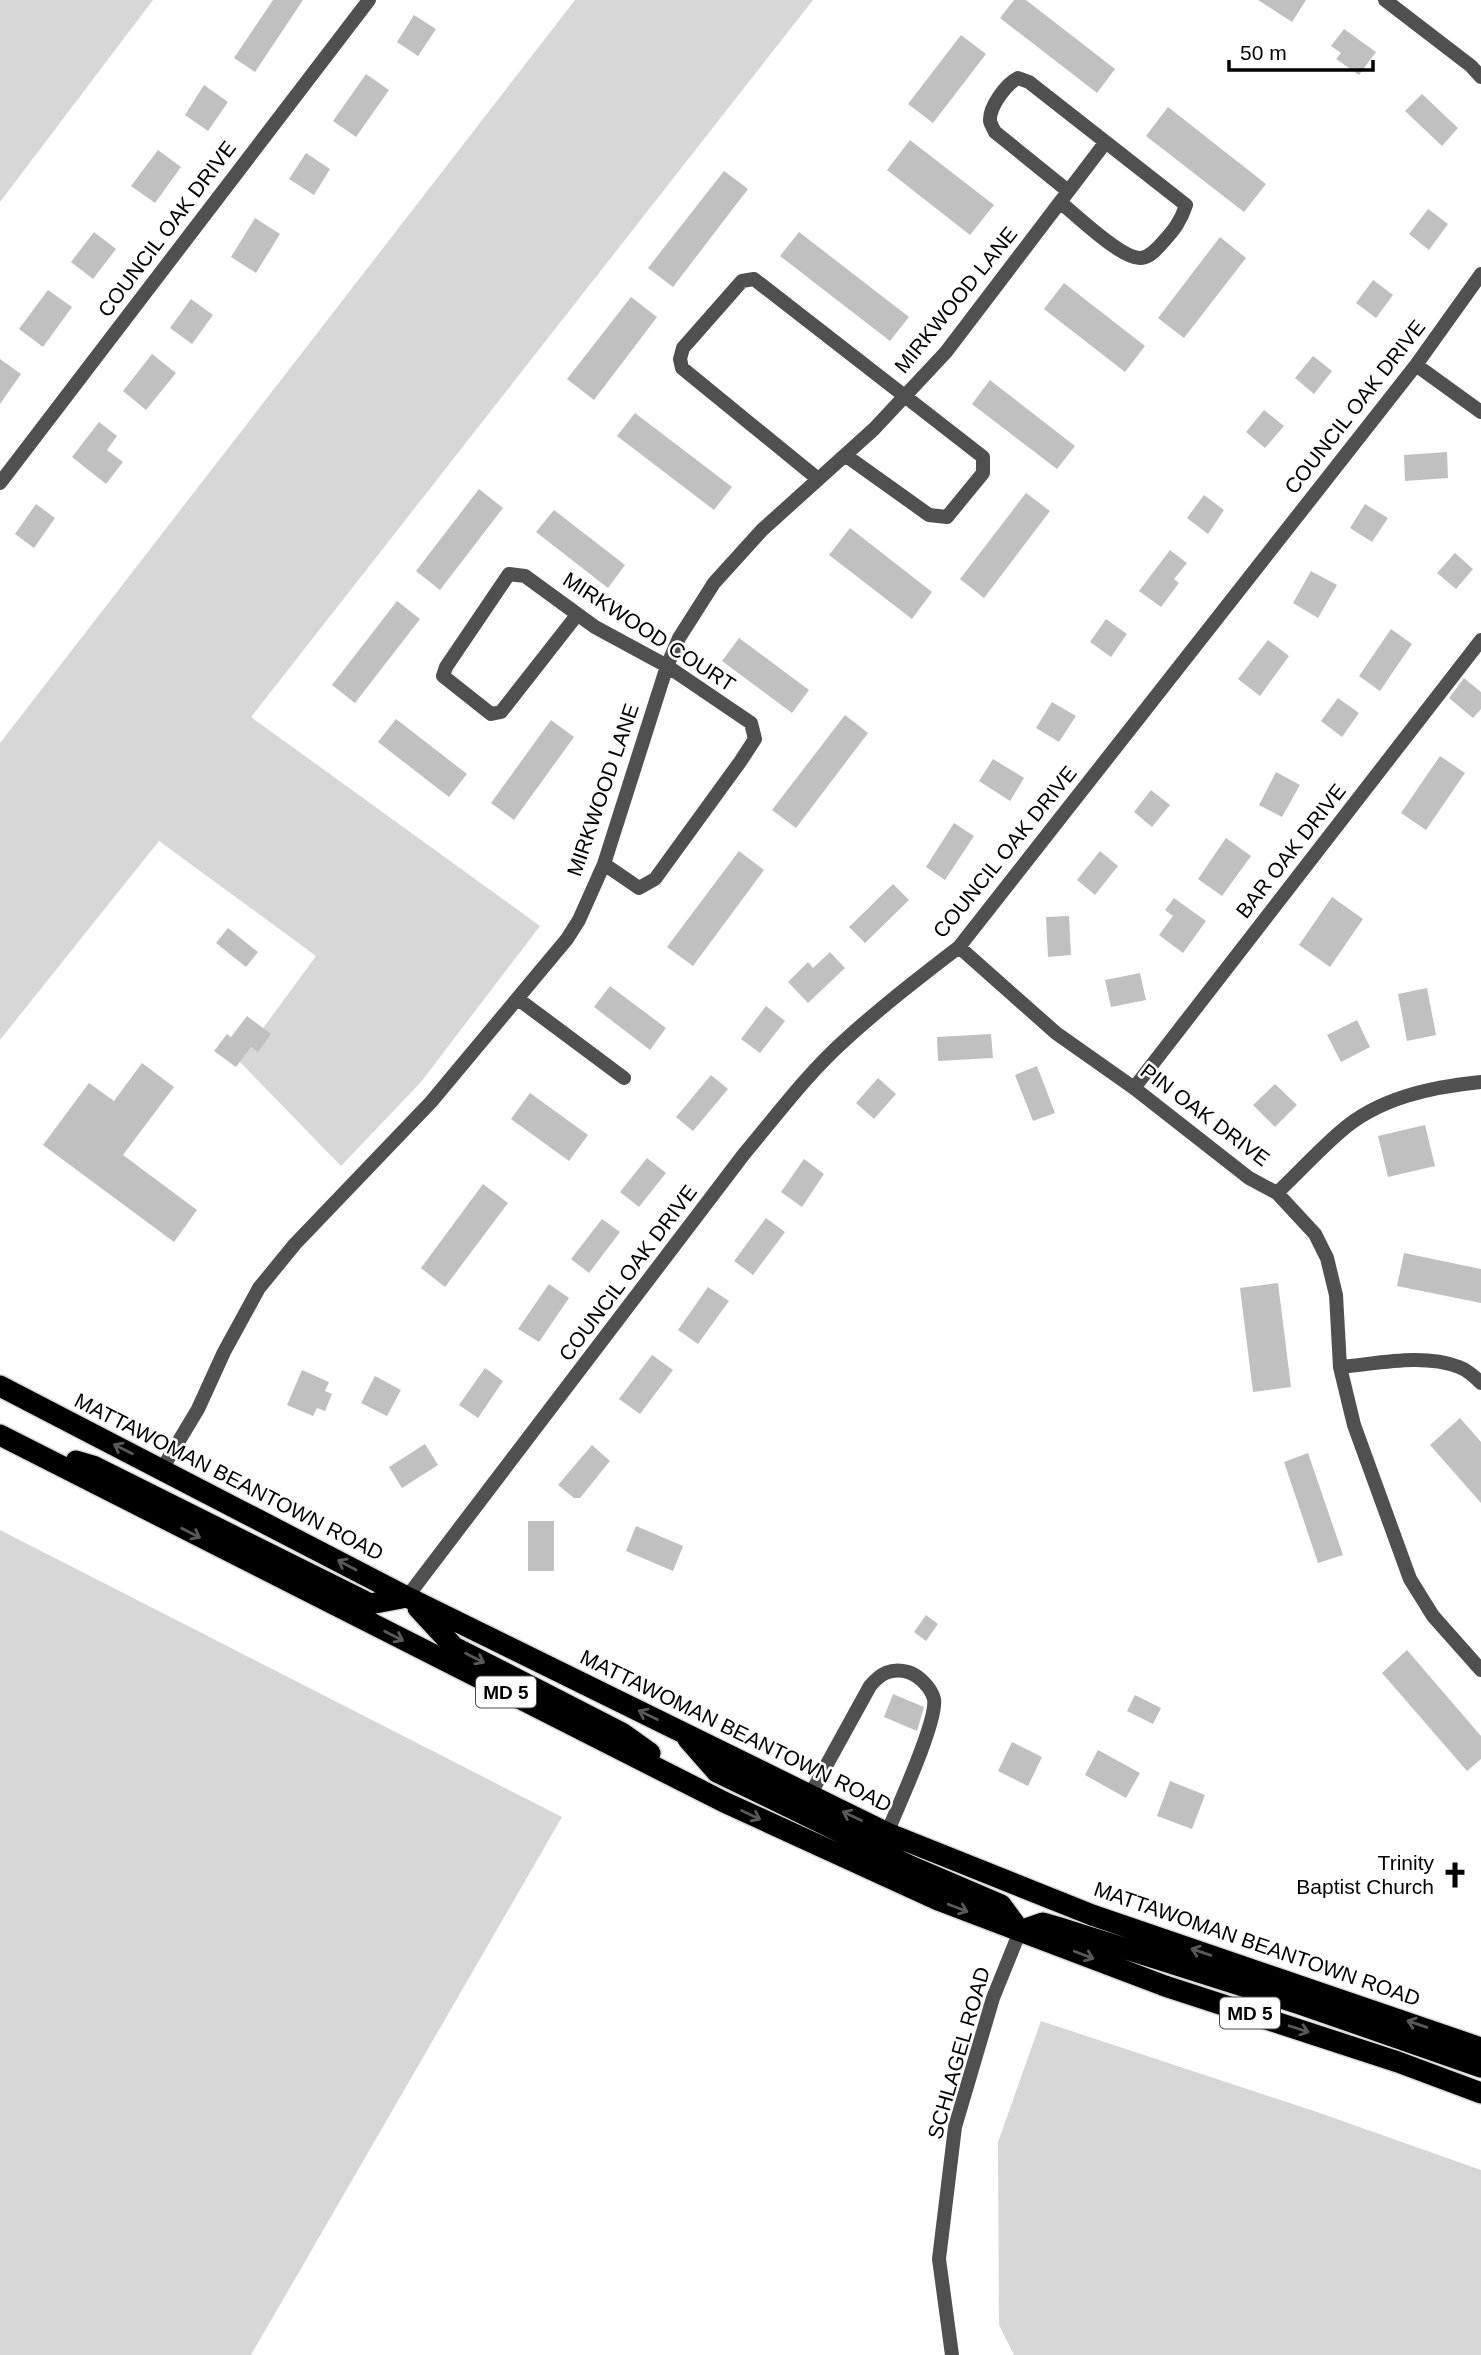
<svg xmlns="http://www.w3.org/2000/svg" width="1481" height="2355" viewBox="0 0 1481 2355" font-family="Arial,sans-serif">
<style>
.green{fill:#d7d7d7}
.building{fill:#c0c0c0}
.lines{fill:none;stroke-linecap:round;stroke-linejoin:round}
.highway-casing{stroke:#dbdbdb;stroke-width:24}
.street{stroke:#505050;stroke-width:14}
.highway{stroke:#000;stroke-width:21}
.oneway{stroke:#595959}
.labels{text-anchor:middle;stroke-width:5;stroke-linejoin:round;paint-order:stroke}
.shield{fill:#fff;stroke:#4c4c4c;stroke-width:2}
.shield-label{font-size:19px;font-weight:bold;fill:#000}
.street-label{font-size:21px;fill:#000;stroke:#fff}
.poi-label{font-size:21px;fill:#000;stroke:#fff;text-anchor:end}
</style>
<rect width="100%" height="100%" fill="#fff"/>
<path class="green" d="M0,0H153L0,202Z
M575,0H813L251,717L540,926L421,1082L341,1166L239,1061L316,956L159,841L0,1040V743Z
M0,1530L562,1817L251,2355H0Z
M1041,2021L1317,2112L1481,2170V2355H1014L999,2325L998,2142Z"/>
<path class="building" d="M273,0H303L255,72L234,58Z
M1014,0H1026L1115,69L1097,93L1000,18Z
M1258,0H1306L1292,22Z
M414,15L436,29L418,56L397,42Z
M1344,29L1376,52L1359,75L1336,59L1341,53L1331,46Z
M961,35L986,54L933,123L908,104Z
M366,74L389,90L356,137L333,121Z
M204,85L228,102L208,131L185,115Z
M1422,94L1458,128L1442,146L1405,111Z
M1168,107L1266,184L1244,212L1146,136Z
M910,140L994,205L970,235L887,170Z
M158,150L181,167L155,203L131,186Z
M306,153L330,169L314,195L289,179Z
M724,171L748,189L673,287L648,268Z
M1428,209L1448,224L1429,250L1409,234Z
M255,218L280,234L256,273L231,257Z
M94,232L116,249L93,279L71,262Z
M799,232L909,317L890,341L780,256Z
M1220,237L1246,258L1184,338L1158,318Z
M1373,280L1393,295L1376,318L1356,303Z
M1064,283L1145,346L1125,372L1044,309Z
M48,290L72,307L43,347L19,329Z
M631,297L657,317L594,400L567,379Z
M191,299L213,315L192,344L170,328Z
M152,354L176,373L146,410L123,391Z
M1313,356L1332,371L1314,394L1295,378Z
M0,359L21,374L0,404Z
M990,380L1075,446L1057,469L972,404Z
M1264,410L1284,426L1265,448L1246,432Z
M635,413L732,487L714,510L617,436Z
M99,422L117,436L107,450L123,462L106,484L72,457Z
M1447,452L1448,478L1405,481L1404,455Z
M479,489L503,508L440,590L416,571Z
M1026,493L1050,511L984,598L960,579Z
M1204,495L1224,510L1208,534L1187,518Z
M36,504L55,518L34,548L15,534Z
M1365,504L1388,518L1372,542L1350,528Z
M554,510L625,565L608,588L536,532Z
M850,528L932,592L912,619L829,555Z
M1170,550L1187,563L1174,579L1179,583L1161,607L1139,591Z
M1455,553L1473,569L1456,589L1437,573Z
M1311,571L1337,585L1318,618L1293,603Z
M397,601L420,619L355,703L332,685Z
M1106,619L1127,634L1111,657L1090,642Z
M1391,629L1412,644L1380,691L1359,676Z
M739,638L809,690L792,713L722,661Z
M1268,640L1289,656L1260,696L1238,679Z
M1464,678L1481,692V709L1473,718L1449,698Z
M1338,698L1359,713L1342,737L1321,721Z
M1052,702L1076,716L1059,742L1036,728Z
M845,715L868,733L796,828L772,810Z
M396,719L467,774L449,797L378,742Z
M551,720L574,737L514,820L491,803Z
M1440,756L1465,773L1426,830L1401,813Z
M993,759L1024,778L1010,801L979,781Z
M1276,772L1300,785L1282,817L1259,805Z
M1151,790L1170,805L1152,827L1134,812Z
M954,823L974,836L945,880L926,867Z
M1226,838L1251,856L1222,896L1198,879Z
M739,851L764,870L693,966L667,947Z
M1100,851L1118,866L1095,895L1077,880Z
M893,884L909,900L865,943L849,927Z
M1332,897L1363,919L1330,967L1299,945Z
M1174,898L1206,921L1183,953L1159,935L1173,916L1165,910Z
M1069,916L1071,955L1048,957L1046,917Z
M228,928L258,952L246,967L216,943Z
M830,952L845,968L808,1003L788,982L808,962L813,968Z
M1140,973L1146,1000L1111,1007L1105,980Z
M610,986L666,1028L650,1050L594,1007Z
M1427,988L1436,1035L1407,1041L1398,994Z
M766,1006L785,1021L760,1053L741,1039Z
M247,1016L271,1034L258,1052L251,1047L236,1067L214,1051L227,1034L231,1037Z
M1357,1020L1370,1047L1341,1062L1327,1035Z
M991,1034L993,1058L938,1061L937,1037Z
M142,1063L174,1087L123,1155L197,1210L174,1242L43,1145L89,1083L114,1101Z
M1037,1066L1055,1113L1033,1121L1015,1075Z
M711,1075L728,1089L693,1131L676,1117Z
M878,1078L896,1094L874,1119L856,1103Z
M1275,1084L1297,1105L1275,1127L1253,1105Z
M530,1093L588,1135L569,1161L511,1119Z
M1425,1125L1435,1166L1388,1177L1378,1136Z
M647,1158L666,1173L639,1207L620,1192Z
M804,1159L824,1174L802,1207L781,1192Z
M483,1184L508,1203L445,1287L421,1268Z
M766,1218L785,1232L753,1275L734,1261Z
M602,1219L620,1232L589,1273L571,1259Z
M1404,1253L1481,1269V1303L1397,1286Z
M1278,1283L1291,1387L1253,1392L1240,1288Z
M549,1284L569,1298L539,1342L518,1329Z
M708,1287L729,1301L698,1344L678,1330Z
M652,1355L673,1370L640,1414L619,1399Z
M485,1368L503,1381L478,1418L459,1405Z
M302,1370L329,1382L325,1391L332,1394L325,1411L317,1408L313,1416L287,1405Z
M375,1376L401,1390L387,1416L361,1403Z
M1460,1418L1481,1442V1503L1430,1445Z
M425,1444L438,1465L402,1488L389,1467Z
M592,1445L610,1461L580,1498H574L558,1485Z
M1308,1453L1343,1555L1318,1563L1284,1462Z
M528,1521H554V1571H528Z
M636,1526L683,1546L673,1571L626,1551Z
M926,1615L938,1624L926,1641L914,1632Z
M1407,1650L1481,1736V1759L1467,1771L1382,1673Z
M893,1694L924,1707L917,1731L884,1717Z
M1135,1695L1161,1708L1153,1724L1127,1711Z
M1012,1742L1042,1757L1028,1786L998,1771Z
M1098,1750L1140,1773L1126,1798L1085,1775Z
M1170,1781L1205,1795L1192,1829L1157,1816Z"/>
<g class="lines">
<g class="highway-casing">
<path id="highway" d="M0,1386L407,1597L887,1833L1092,1915L1481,2048
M0,1435L724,1802L938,1900L1165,1986L1398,2062L1481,2093
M76,1461L93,1466L370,1604L407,1597
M418,1608L454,1647L622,1733L650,1753
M688,1739L717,1772L910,1866L1001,1905L1020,1931
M1020,1931L1043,1923L1057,1927L1300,2004L1481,2067"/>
</g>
<path class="street" d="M1385,0L1471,66L1481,77
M1060,202C1076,215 1122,260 1141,258C1150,257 1157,249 1163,242C1174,230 1181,221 1186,205L1029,82L1018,78C1006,84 989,107 990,121C990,123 994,130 995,132L1068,191
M1416,365L1481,412
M818,479L682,368L680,359L683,348L742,281L754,279L983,457V473L947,517L929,515L845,455
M0,483L369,0
M577,615L501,712L491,714L443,676L446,667L509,574L525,576L595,627L667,666L751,723L755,739L740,762L655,879L639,888L604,864
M959,947L1056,1033L1134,1088L1249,1178L1277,1193L1315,1234L1327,1258L1336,1295L1340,1367
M518,999L624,1078
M1134,1088L1481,640
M1277,1193C1298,1173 1318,1151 1340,1132C1378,1098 1431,1087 1481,1082
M1481,1383C1475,1377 1467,1370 1459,1367C1422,1353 1377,1364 1340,1367L1354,1425L1410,1579L1433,1616L1481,1670
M162,1469L198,1409L224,1352L259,1288L295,1244L431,1102L567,939L579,920L604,864L667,666L679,638L714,583L762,530L874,429L946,352L1105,143
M407,1597L744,1154C776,1116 807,1074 845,1040C881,1007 920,977 959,947L1416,365L1481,274
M810,1795L870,1686C880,1674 891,1667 908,1672C918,1675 931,1687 934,1699C938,1720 897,1809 887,1833
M952,2355L939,2259L955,2127L993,1998L1020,1931"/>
<use href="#highway" class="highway"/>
</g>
<defs><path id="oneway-shaft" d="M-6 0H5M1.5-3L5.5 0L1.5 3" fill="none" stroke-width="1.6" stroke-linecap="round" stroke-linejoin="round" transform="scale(1.75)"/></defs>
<g class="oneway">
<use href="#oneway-shaft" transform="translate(123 1449) rotate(-153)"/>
<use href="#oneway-shaft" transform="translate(191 1533) rotate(27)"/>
<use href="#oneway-shaft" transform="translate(347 1565) rotate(-152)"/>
<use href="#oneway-shaft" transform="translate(394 1636) rotate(27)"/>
<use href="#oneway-shaft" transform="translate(475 1658) rotate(27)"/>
<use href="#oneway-shaft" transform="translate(648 1715) rotate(-154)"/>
<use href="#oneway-shaft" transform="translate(751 1815) rotate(25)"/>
<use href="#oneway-shaft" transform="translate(852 1816) rotate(-154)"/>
<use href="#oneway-shaft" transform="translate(958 1908) rotate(21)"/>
<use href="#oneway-shaft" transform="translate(1201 1952) rotate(-161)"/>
<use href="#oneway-shaft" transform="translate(1084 1955) rotate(21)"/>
<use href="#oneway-shaft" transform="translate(1417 2024) rotate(-161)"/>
<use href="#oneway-shaft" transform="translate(1299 2029) rotate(18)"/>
</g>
<defs>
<g id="church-bare" transform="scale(2.1)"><path d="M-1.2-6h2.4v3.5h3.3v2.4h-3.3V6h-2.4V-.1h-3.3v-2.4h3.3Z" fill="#000" stroke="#fff" stroke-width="2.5" paint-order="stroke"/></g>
</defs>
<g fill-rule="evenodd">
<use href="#church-bare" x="1455" y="1875"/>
</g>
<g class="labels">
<g class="shield">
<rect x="476" y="1676.5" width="60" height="31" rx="5"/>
<rect x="1220" y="1997.5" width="60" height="31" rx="5"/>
</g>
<g class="shield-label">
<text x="506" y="1699">MD 5</text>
<text x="1250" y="2020">MD 5</text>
</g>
<g class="street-label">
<text transform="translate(167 229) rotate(-53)" y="7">COUNCIL OAK DRIVE</text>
<text transform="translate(956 300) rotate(-51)" y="7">MIRKWOOD LANE</text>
<text transform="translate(1355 407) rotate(-52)" y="7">COUNCIL OAK DRIVE</text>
<text transform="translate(649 632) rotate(33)" y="7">MIRKWOOD COURT</text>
<text transform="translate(603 790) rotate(-71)" y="7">MIRKWOOD LANE</text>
<text transform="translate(1291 851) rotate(-52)" y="7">BAR OAK DRIVE</text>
<text transform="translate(1005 852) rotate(-51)" y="7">COUNCIL OAK DRIVE</text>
<text transform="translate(1205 1115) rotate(37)" y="7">PIN OAK DRIVE</text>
<text transform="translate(628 1273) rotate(-53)" y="7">COUNCIL OAK DRIVE</text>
<text transform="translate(229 1477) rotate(27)" y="7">MATTAWOMAN BEANTOWN ROAD</text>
<text transform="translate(736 1731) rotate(26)" y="7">MATTAWOMAN BEANTOWN ROAD</text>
<text transform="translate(1257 1944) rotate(19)" y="7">MATTAWOMAN BEANTOWN ROAD</text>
<text transform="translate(959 2053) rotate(-74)" y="7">SCHLAGEL ROAD</text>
</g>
<g class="poi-label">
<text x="1434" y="1870">Trinity<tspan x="1434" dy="24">Baptist Church</tspan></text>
</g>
</g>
<path d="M1229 60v10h144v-10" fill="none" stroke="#000000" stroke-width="3.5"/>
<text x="1240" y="60" font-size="21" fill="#000000" stroke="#ffffff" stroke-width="5" paint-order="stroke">50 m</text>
</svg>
